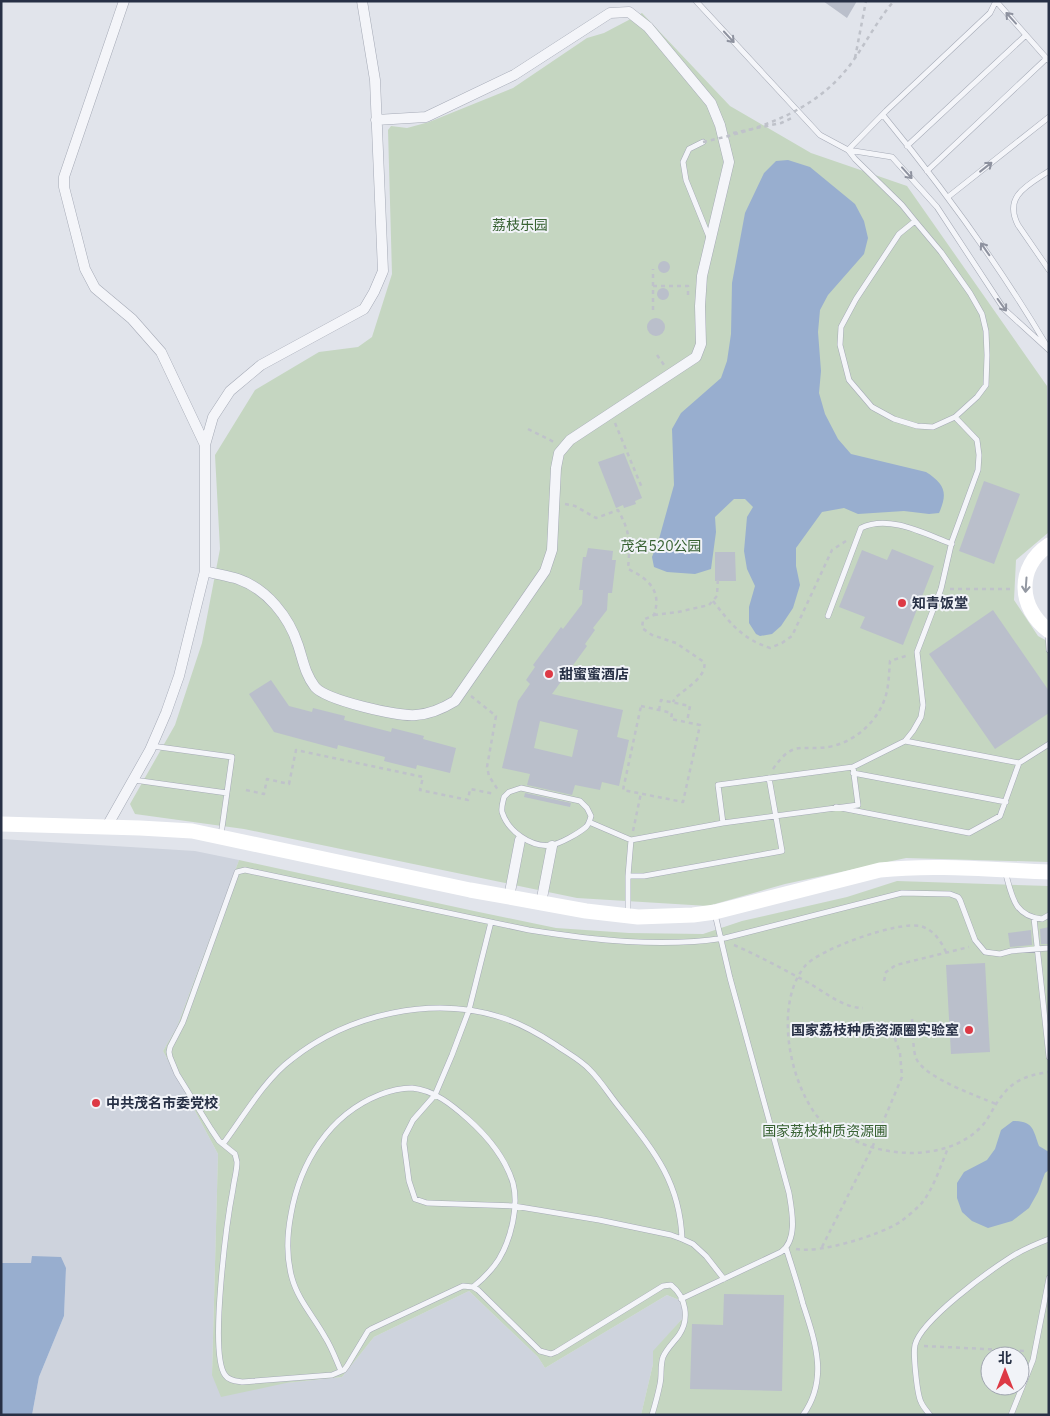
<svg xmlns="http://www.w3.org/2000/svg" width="1050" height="1416" viewBox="0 0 1050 1416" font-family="'IBM Plex Sans','Noto Sans SC',sans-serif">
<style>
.built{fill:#ced3dd}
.green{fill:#c5d6c1;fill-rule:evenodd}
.water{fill:#98aecf}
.building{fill:#babfcb;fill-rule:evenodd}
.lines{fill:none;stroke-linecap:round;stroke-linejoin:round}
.lane-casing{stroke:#a5aab6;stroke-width:6}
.street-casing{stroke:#a5aab6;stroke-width:11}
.path{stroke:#bfc2ca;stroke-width:2.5;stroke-dasharray:4 4;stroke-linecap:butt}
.lane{stroke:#f4f5f9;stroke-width:5}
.street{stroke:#f4f5f9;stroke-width:10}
.secondary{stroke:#fff;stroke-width:15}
.path-bridge{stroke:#bfc2ca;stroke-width:2.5;stroke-dasharray:4 4;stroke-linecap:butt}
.oneway{stroke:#8e929f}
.oneway2{stroke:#9398a2}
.poi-dot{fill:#dd3945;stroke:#f1f3f8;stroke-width:2}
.labels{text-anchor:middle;stroke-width:4;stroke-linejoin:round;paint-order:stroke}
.park-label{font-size:14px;fill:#386233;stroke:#f1f3f8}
.poi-label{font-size:14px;font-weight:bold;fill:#273045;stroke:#f1f3f8;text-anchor:start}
</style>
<rect width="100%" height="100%" fill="#e1e4eb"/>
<path class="built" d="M1,839L195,851L239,860L177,1027L163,1051L218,1154L212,1374L286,1383L342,1377L374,1337L469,1291L538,1357L545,1368L667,1295L679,1300L683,1310L682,1319L654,1351L653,1364L641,1415H32L39,1377L64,1316L66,1268L32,1256V1263H1Z"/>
<path class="green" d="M642,13L730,106L811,153L907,186L1047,386L1049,532L1016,560L1014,600L1038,636L1049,642V862L906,858L785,884L708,906L577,898L244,829L135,814L130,804L175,725L202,643L220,549L215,455L255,390L319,352L358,347L372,337L392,274L388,130L391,126L407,128L429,122L513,88L587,38L604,33Z
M239,860L474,911L556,928L629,933L703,934L742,921L847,897L897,881L1049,886V1415H641L653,1364V1351L682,1319L683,1310L679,1300L667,1295L545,1368L538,1357L469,1291L374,1337L342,1377L286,1383L221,1397L212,1375L218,1154L163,1051L177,1027ZM990,1356H1020V1386H990Z"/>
<path class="water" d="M788,160L810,167L855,204L864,221L868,238L864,254L828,295L820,310L818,332L821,371L819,393L825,414L838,439L851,454L926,472C945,484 948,493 939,513L929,514L904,511L858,514L844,508L822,512L796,548V566L800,585L793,608L781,626L772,634L760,636L756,634L749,623V607L755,586L747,569L744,551L747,517L753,507L745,499H734L715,517L716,532L711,569L695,574L667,572L654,567L652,557L659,539L674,485L672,429L681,413L721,378L727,361L731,334L732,283L745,213L764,173L776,161Z
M1013,1121C1033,1121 1033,1129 1039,1146L1049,1152V1170L1045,1173L1038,1192L1029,1208L1012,1221L988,1228L972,1221L962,1212L957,1198V1183L964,1172L987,1160L995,1149L1001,1130Z
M32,1256L61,1257L66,1268L64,1316L39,1377L32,1415H1V1263H31Z"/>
<path class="building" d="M823,1H857L847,18Z
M658 267a6 6 0 1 1 12 0a6 6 0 1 1-12 0Z
M657 294a6 6 0 1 1 12 0a6 6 0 1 1-12 0Z
M647 327a9 9 0 1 1 18 0a9 9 0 1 1-18 0Z
M624,453L642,498L635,501L636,504L624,508L623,505L616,508L598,462Z
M984,481L1020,494L994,564L959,551Z
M588,548L613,551L612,560H616L612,593H608L607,610L593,628L595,630L585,644L587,646L552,694L623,710L617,737L629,740L619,786L602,782L600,790L575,785L572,795L527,785L530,774L502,768L518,701L530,684L526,680L535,667L533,665L561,627L563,629L582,604L583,590H579L583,557H586ZM540,721L578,730L572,757L534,748Z
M892,549L934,566L903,645L860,628L865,617L839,607L862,550L887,560Z
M715,552H735L736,581H715Z
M993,610L1049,691V713L995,749L929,654Z
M271,680L289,706L312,712L313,708L345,716L344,720L391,732L392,728L424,736L423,739L456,748L450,773L417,765L416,769L384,761L385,757L338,745L337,749L274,732L249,694Z
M525,793L571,803L570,807L524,797Z
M1049,927V944H1041L1040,929Z
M1031,930L1032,945L1010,947L1008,933Z
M985,963L990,1052L951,1054L946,965Z
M724,1294L784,1295L782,1391L690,1389L692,1324L723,1325Z"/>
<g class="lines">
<g class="lane-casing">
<path id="lane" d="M696,1L820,135L848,150L892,157L937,207L1004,309L1049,350
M996,1L1048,60
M883,115C943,188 999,265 1047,346
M703,142L689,149L683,162L686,180L709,237
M907,146L1026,35
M848,150L855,159L902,205L915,221L941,252L970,293L982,314L986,331L987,355L986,385L977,397L955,417L933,427L917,426L894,419L872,407L849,380L840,345L841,327L856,299L899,234L915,221
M848,150L886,111L990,13L996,1
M927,171L1047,58
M1049,171C1028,185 1003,196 1018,225L1049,270
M948,197L1049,117
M828,616L861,528C889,514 925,534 952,544
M1048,633L1049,650
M152,746L232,757L221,835
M1019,763L1049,744
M853,773L1006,802
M134,780L227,793
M521,788L580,801L587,808L591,816C590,820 589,824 586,827C579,833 560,844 551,845C531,848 508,831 502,812C501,807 503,802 504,797L509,792Z
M836,807L969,833L1000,816L1019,763L905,741
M589,822L631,840
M723,823L718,785L853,767L905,741L913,731L921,717L923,705L917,652L941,589L952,541L978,470L979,455L977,440L955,417
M1005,871C1012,895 1013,916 1042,919L1049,915
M628,876H644L782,851L769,778
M628,914V876L631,840L723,823L858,805L853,767
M1034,918L1049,1057
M491,922L469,1010L452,1055L435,1095L413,1120L405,1136L404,1144L409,1181L415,1199L427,1203L514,1206L599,1220L671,1235L682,1239L693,1244L706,1256L724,1279
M223,1144C244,1116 264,1080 292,1059C349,1014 433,995 503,1018C522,1024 539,1034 556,1045C567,1053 581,1060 590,1070C601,1081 610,1096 620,1108C654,1151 680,1182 682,1239
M786,1248C792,1267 798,1285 803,1304C815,1341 829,1379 803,1415
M681,1299L781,1252C798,1240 792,1211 789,1193L730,978L715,914
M341,1371C336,1360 332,1348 325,1337C314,1317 298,1300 292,1278C286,1257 287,1235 291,1214C300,1163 329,1115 379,1095C389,1091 401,1088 412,1088C434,1090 452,1105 468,1119C487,1136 505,1157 513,1183C519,1206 511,1239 499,1259C492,1270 483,1279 473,1287
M652,1415C655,1405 658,1394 660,1384C662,1375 660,1365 663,1357C667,1348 674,1342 679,1335C690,1319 686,1297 671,1285L663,1286L556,1352L551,1354L540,1351L478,1290L473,1287L463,1286L371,1329L368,1331L347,1366L344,1370L332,1375L242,1382C236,1381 229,1381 225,1375C209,1353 227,1220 233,1189C234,1180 237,1171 237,1162L235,1154L219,1141L211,1129L177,1074L170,1057L169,1052L170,1047L183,1022L237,872L245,870L529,930C593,940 661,948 725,938L902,893L950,894L958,897L960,900L975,940L985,952L1000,954L1011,951L1049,948
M930,1415C927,1411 923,1407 921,1402C917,1394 913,1354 915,1345C921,1320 989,1271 1011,1257C1022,1250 1036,1244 1049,1239
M1011,1415L1033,1360L1049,1278"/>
</g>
<g class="street-casing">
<path id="street" d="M124,1L64,177V187L85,269L95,288L132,319L161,352L205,445
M205,571C216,574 228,576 238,579C267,589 289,617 298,645C303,660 305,674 315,687C326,700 398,717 416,715C431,714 442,709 455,701L545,571L552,550L556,468L559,453L570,440L696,357L701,344L700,306L702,276L729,162L720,125L711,103L648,27L629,12L610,13L514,75L426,117L376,120
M106,828L150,750L166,713L179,676L205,571V445L213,417L230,391L261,365L364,309L374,292L383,271L375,80L362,1
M509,897L520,840
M541,903L552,846"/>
</g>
<path class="path" d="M855,58L866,1
M733,133L781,123L792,118
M653,286H688V297
M653,310V269
M657,355L664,365
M615,423L642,488
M528,429L554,442
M565,504L575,506L596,518L618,510C631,533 630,544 628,569C649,579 662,591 654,615L643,620L642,628L652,635L676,643L704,662C708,676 685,689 675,698L673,702
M950,589H1012
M713,601C731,624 741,638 770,648L782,643L792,636L832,550L846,541
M654,615L678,612L709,605L717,596L718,576
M471,696L496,716L487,767L489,776L498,790
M641,706L672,713L671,719L700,725L683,802L623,790Z
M659,710L661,700L690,706L687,722
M773,769C795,737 802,753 833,746C857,740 879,720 886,695C889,684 889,672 890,661L909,655
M246,790L264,794L267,779L289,784L296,750L423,777L420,790L468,800L470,789L495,794
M633,831L641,793
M734,945C759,956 783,969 807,982C825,992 843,1008 863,1008
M946,952C941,941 933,929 920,926C898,921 819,949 805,966C774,1004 789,1080 817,1116C827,1128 843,1136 858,1142C896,1159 952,1158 982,1126C988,1119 992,1111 996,1104C1011,1081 1023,1076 1049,1072
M884,981L886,972L896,965L969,947
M912,1019C914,1031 912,1047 916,1058C923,1077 977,1096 996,1104
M822,1247L872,1148L902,1077L900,1053L893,1033
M796,1249C819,1254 880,1235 900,1222C907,1217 915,1210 921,1204C933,1190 941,1165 948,1148
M924,1346L1026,1351"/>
<use href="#lane" class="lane"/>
<use href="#street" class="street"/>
<path class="secondary" d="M1049,545C1016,567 1018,608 1049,631
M1,824L140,828L192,831L470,890L586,911L638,917L693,915L715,912L880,870C936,864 993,870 1049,872"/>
<path class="path-bridge" d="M703,142C762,129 820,110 855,58C868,39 879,18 894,1"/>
</g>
<defs><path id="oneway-shaft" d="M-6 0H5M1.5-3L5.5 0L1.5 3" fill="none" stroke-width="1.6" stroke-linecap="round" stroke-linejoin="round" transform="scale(1.25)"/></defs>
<g class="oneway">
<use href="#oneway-shaft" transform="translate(1011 18) rotate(-132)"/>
<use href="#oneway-shaft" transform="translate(729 37) rotate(47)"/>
<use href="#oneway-shaft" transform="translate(986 167) rotate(-38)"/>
<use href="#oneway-shaft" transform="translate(907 173) rotate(48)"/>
<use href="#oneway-shaft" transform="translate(985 249) rotate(-125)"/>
<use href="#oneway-shaft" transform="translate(1002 305) rotate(54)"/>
</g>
<use class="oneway2" href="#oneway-shaft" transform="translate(1026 585) rotate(94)"/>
<g class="poi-dot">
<circle cx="902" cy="603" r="5"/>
<circle cx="549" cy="674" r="5"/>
<circle cx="969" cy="1030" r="5"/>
<circle cx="96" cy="1103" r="5"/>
</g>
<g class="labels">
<g class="park-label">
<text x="520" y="230">荔枝乐园</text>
<text x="661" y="551">茂名520公园</text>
<text x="825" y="1136">国家荔枝种质资源圃</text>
</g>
<g class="poi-label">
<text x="912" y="608">知青饭堂</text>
<text x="559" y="679">甜蜜蜜酒店</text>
<text x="959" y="1035" text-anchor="end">国家荔枝种质资源圈实验室</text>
<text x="106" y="1108">中共茂名市委党校</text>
</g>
</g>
<rect width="1050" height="1416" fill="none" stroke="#273045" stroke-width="5"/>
<g transform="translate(1005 1371)"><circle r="24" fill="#f1f3f8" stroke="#a0a5b0"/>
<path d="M0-4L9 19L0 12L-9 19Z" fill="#dd3945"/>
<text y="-8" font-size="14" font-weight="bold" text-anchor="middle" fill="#273045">北</text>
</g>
</svg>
